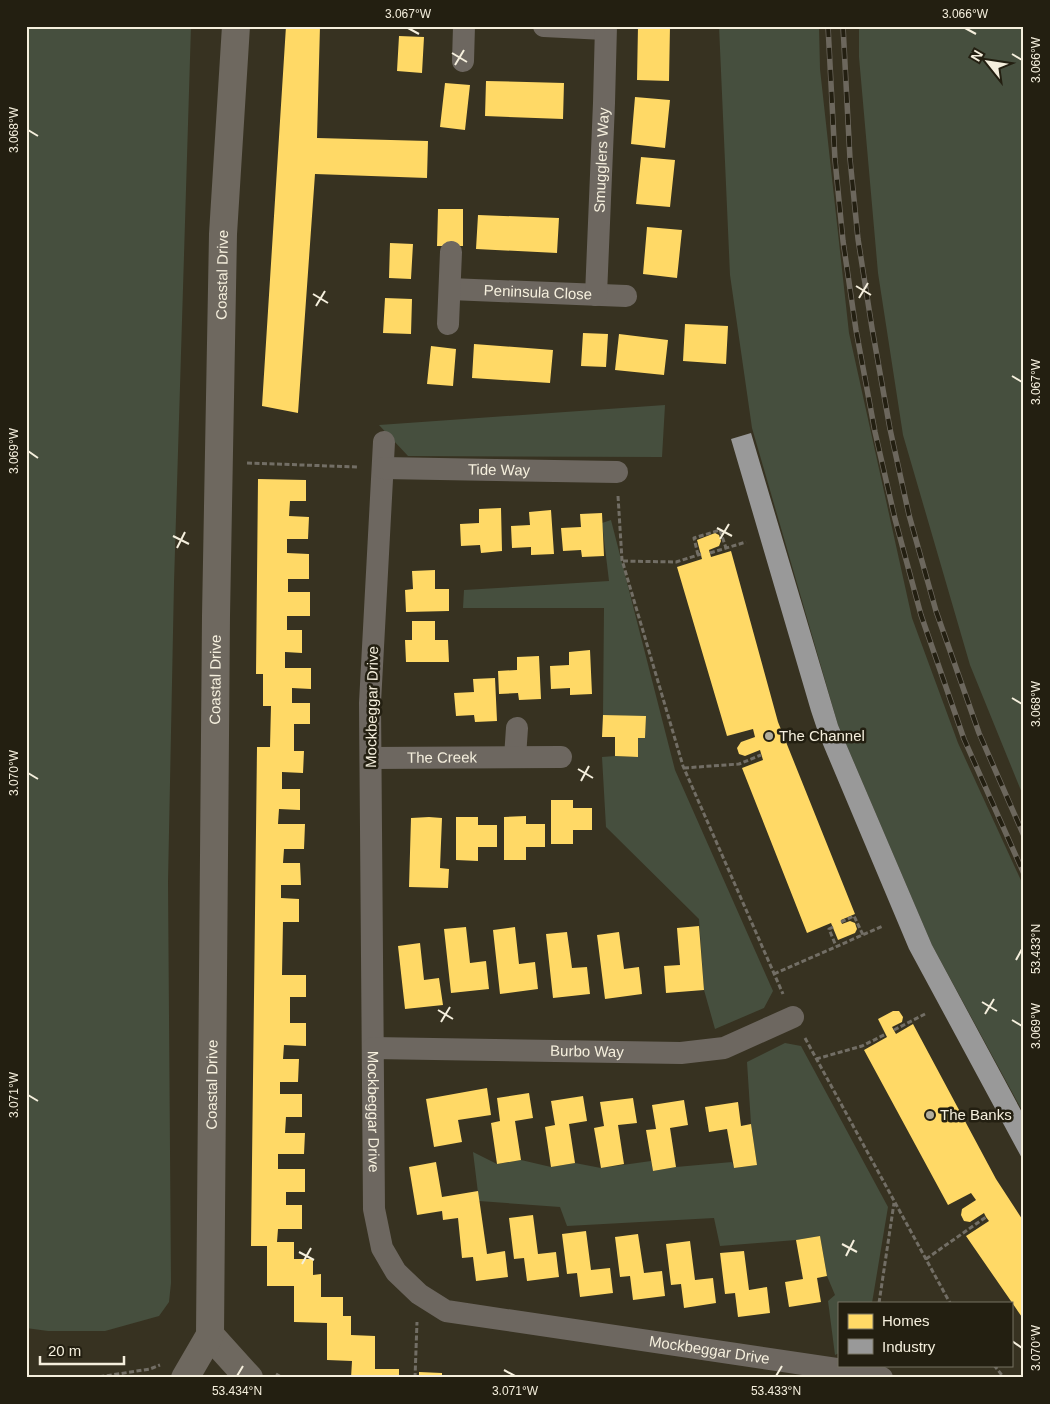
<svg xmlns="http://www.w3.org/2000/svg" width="1050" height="1404" viewBox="0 0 1050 1404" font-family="Arial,sans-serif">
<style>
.green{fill:#464f3e}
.homes{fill:#ffd966}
.industry{fill:#999}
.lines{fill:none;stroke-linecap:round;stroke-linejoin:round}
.path{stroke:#726e65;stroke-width:3;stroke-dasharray:5 2.5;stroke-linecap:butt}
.street{stroke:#6d6760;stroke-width:22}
.secondary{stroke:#6e685f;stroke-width:28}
.rail-casing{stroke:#6c675d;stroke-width:5.5}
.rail{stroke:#231f11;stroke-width:4;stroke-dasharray:11;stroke-linecap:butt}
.ticks{fill:none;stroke:#f5efdd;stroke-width:2}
.poi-dot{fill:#b2ad9b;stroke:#231f11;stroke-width:2}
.labels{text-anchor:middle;stroke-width:5;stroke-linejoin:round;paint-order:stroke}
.street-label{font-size:15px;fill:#f5efdd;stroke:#231f11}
.poi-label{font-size:15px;fill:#f5efdd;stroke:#231f11;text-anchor:start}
.neatline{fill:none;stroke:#f5efdd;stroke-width:2}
.ticks-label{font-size:12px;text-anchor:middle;fill:#f5efdd}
</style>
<rect width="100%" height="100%" fill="#373221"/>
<path class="green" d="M26,26H191L174,583L168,882L171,1283L169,1302L159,1316L105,1331H48L26,1328Z
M719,26H819L820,69L849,333L912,618L958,743L1024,887V1114L932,945L838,725L752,428L730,275Z
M859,26H1024V798L970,665L903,435L878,273L859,57Z
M665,405L662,457L408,456L379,425Z
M611,520L675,770L773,991L764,1008L715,1029L704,990L699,919L606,827L602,757L615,756L637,757L638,738H645L646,717L603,715L604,608H463L464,590L609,581L602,523Z
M785,1043L801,1046L888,1207L872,1303H839V1353L835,1355L828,1301L835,1295L827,1276L820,1236L796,1240L720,1246L714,1218L567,1226L560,1207L479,1201L473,1152L497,1164L521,1160L551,1167L575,1163L601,1168L651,1161L653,1171L676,1167L732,1162L734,1168L757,1165L751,1124L747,1062Z"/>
<path class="homes" d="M286,26H320L317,138L428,141L427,178L315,174L298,413L262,406Z
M638,26H670L669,81L637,80Z
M399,36L424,37L422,73L397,71Z
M486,81L564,83L563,119L485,116Z
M445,83L470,85L465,130L440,127Z
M635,97L670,100L665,148L631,144Z
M641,157L675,160L670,207L636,204Z
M438,209H463V246H437Z
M478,215L559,218L557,253L476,249Z
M647,227L682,230L677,278L643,274Z
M390,243L413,244L411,279L389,278Z
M385,298L412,299L411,334L383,333Z
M685,324L728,326L726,364L683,361Z
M583,333L608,334L606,367L581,366Z
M619,334L668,340L664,375L615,370Z
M474,344L553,350L550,383L472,378Z
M431,346L456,349L453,386L427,384Z
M258,479L306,480V501H290L289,516L309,517L308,539H287V553L309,554V579H288V592H310V616H287V630H302V653L285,652V668H311V689L292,688V703H310V724H294V751H304L303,773L282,772V789H300V810L279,809L278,824H305L304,849H284L283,863H300L301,885H281V898L299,899V922H283L282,975H306V997H290V1023H306V1046L284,1045L283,1059H299L298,1082H280V1094H302V1117H286L285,1133H305L304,1154H278V1169H305V1192H286V1205H302V1229H278L277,1242H294V1259H313V1275L321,1274V1297H343V1316H351V1335L375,1336V1369H399V1378H351L352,1361L327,1360V1323L294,1322V1286H267V1246H251L257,747H270L271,706H263V674H256Z
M501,508L502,551L481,553L480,545L461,546L460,524L479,523V509Z
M551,510L554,554L531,555V547L512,548L511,526L530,525L529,512Z
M602,513L604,556L582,557L581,550L563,551L561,528L581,527L580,514Z
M715,533L719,535L721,541L719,546L709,550L711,557L731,551L778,722L855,914L841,920L842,924L850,921L855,923L857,929L855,933L838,940L831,923L807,933L742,768L763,760L760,750L745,756L739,754L737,748L741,742L755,737L753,729L727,736L677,567L702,559L697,540Z
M435,570V589H449V611L406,612L405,590L413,589L412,571Z
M412,621H435V640H448L449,662H406L405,640H412Z
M590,650L592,694L570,695V688L551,689L550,666L569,665V652Z
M539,656L541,699L519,700L518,693L499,694L498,671L517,670V657Z
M495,678L497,721L475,722L474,715L456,716L454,693L474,692L473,679Z
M603,715L646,716L645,738H638V757L615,756V737H602Z
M551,800H573V808H592V830H573V844H551Z
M526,816V824H545V847H526V860H504V817Z
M429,817L442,818L440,868L449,869L448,888L409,887L411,818Z
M456,817H478V825H497V847H478V861L456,860Z
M699,926L704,990L666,993L664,966L680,965L677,928Z
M466,927L470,963L486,961L489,989L451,993L444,929Z
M515,927L519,964L535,962L538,989L500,994L493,930Z
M567,932L572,968L587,967L590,994L553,998L546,934Z
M619,932L624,969L639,967L642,994L605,999L597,935Z
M420,943L424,980L439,978L443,1005L405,1009L398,946Z
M893,1011H899L903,1017L902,1022L892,1027L896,1034L913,1024L996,1179L1024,1222V1320L966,1236L989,1221L986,1217L984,1213L970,1222L964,1221L961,1215L962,1209L976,1200L971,1193L948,1205L864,1050L887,1037L878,1019Z
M487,1088L491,1115L458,1120L462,1142L434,1147L426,1099Z
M529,1093L533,1118L515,1121L521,1160L497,1164L491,1123L500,1121L497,1098Z
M583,1096L587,1121L569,1124L575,1163L551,1167L545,1127L555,1125L551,1101Z
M633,1098L637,1123L618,1125L624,1164L601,1168L594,1128L604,1126L600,1102Z
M684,1100L688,1125L670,1128L676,1167L653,1171L646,1130L656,1129L652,1105Z
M738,1102L741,1126L751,1124L757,1165L734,1168L727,1129L709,1132L705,1107Z
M436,1162L442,1197L478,1191L487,1254L505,1251L508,1277L476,1281L473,1257L462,1258L458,1218L443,1220L442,1211L417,1215L409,1167Z
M533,1215L538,1254L556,1252L559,1277L527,1281L524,1258L514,1259L509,1218Z
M586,1231L591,1270L610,1268L613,1293L580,1297L577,1273L567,1274L562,1234Z
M638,1234L644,1273L662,1271L665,1296L633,1300L630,1276L620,1277L615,1237Z
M820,1236L827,1276L817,1278L821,1302L789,1307L785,1282L803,1279L796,1240Z
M690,1241L695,1280L713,1278L716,1303L684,1308L681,1284L671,1285L666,1244Z
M744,1251L749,1290L767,1287L770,1313L738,1317L735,1293L725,1294L720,1253Z
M419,1372L442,1373V1378H419Z"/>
<path class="industry" d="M751,433L838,725L932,945L1024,1116V1162L909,949L819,735L811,711L731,439Z"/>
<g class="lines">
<path class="path" d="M247,463L358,467
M618,496L622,560L683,766L783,994
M710,553L746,542
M698,555L694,538L720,530L726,548
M623,561L676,562L701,554
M684,768L739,764L761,755
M841,922L854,916L863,935
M833,927L829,929L836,946
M774,974L883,926
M894,1030L925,1014
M805,1038L950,1303
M816,1059L862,1046L886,1034
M926,1259L986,1217
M879,1303L894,1203
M994,1365L1004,1378
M276,1374L283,1378
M92,1378L150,1369L160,1365
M415,1378L417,1322"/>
<g class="street">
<path d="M544,26L605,29"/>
<path d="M463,61L464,26"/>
<path id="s1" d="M450,289L626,296"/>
<path id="s2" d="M596,295L604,103L606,26"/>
<path d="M448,324L451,252"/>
<path id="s3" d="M384,442L370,703L374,1209L382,1248L396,1272L419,1294L446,1311L877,1375L882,1378"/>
<path id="s4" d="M383,468L617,472"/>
<path d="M515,757L517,728"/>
<path id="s5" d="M371,758L561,757"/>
<path id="s6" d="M373,1048L681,1053L724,1048L793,1017"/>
</g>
<g class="secondary">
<path d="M210,1335L249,1378"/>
<path id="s7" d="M185,1378L210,1335L216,616L223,234L236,26"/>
</g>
<g class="rail-casing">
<path id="rail" d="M828,26L835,160L843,241L856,330L875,432L895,519L921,615L964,739L1024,874
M843,26L850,159L858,239L872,328L890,429L909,515L936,611L979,733L1024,836"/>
</g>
<use href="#rail" class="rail"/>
</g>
<path class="ticks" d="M408,28L419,34M965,28L976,34M452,53L467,62M1012,54L1022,60M455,65L464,50M28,130L38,136M856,286L871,295M313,294L328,303M859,298L868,283M316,306L325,291M1012,376L1022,382M28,451L38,458M717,528L732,536M173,536L189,544M720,539L729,524M177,548L185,532M1012,698L1022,704M578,769L593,778M28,773L38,779M581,781L589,766M1016,960L1022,949M982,1002L997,1011M438,1010L453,1019M985,1014L994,999M1012,1020L1022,1026M441,1022L450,1007M28,1095L38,1101M842,1244L857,1252M299,1252L314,1260M846,1256L854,1240M302,1264L311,1248M1012,1341L1022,1348M504,1370L515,1376M237,1376L243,1366M776,1376L782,1366"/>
<g class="poi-dot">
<circle cx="769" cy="736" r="5"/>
<circle cx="930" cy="1115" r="5"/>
</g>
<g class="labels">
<g class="street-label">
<text dy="5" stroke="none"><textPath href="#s2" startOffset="135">Smugglers Way</textPath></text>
<text dy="5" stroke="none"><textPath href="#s7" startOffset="1110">Coastal Drive</textPath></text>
<text dy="5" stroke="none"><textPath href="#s1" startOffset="88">Peninsula Close</textPath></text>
<text dy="5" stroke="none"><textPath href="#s4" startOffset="116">Tide Way</textPath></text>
<text dy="5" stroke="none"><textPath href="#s7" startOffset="705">Coastal Drive</textPath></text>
<text transform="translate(372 707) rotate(-89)" y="5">Mockbeggar Drive</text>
<text dy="5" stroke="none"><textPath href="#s5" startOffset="71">The Creek</textPath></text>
<text dy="5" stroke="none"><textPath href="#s6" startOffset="214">Burbo Way</textPath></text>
<text dy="5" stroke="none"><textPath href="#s7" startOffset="300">Coastal Drive</textPath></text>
<text dy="5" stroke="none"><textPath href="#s3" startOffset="670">Mockbeggar Drive</textPath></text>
<text dy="5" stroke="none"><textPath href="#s3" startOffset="1165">Mockbeggar Drive</textPath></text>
</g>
<g class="poi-label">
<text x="779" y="741">The Channel</text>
<text x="940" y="1120">The Banks</text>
</g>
</g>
<rect width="1050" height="1404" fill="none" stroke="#231f11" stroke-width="55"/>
<rect x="838" y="1302" width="175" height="65" fill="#231f11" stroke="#777263"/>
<rect x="848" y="1314" width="25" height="15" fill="#ffd966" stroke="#777263"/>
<text x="882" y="1326" font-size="15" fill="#f5efdd">Homes</text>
<rect x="848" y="1339" width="25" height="15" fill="#999999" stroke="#777263"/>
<text x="882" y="1352" font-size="15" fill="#f5efdd">Industry</text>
<g transform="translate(988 62) rotate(300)" stroke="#231f11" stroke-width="4" paint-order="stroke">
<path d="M0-4L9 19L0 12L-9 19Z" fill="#f5efdd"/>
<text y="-8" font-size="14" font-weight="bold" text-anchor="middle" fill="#f5efdd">N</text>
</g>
<path d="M40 1356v8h84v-8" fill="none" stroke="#f5efdd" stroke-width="2.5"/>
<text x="48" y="1356" font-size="15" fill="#f5efdd" stroke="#231f11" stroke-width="4" paint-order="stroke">20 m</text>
<rect x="28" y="28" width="994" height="1348" class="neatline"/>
<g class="ticks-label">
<text x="408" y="18">3.067°W</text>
<text x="965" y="18">3.066°W</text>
<text transform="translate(1036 60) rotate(-90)" y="4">3.066°W</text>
<text transform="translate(14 130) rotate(-90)" y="4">3.068°W</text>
<text transform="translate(1036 382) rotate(-90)" y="4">3.067°W</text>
<text transform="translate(14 451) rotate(-90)" y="4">3.069°W</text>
<text transform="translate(1036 704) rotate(-90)" y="4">3.068°W</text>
<text transform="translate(14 773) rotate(-90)" y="4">3.070°W</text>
<text transform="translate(1036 949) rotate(-90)" y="4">53.433°N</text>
<text transform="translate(1036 1026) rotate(-90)" y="4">3.069°W</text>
<text transform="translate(14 1095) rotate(-90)" y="4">3.071°W</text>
<text transform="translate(1036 1348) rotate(-90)" y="4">3.070°W</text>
<text x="237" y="1395">53.434°N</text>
<text x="515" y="1395">3.071°W</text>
<text x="776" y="1395">53.433°N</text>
</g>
</svg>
